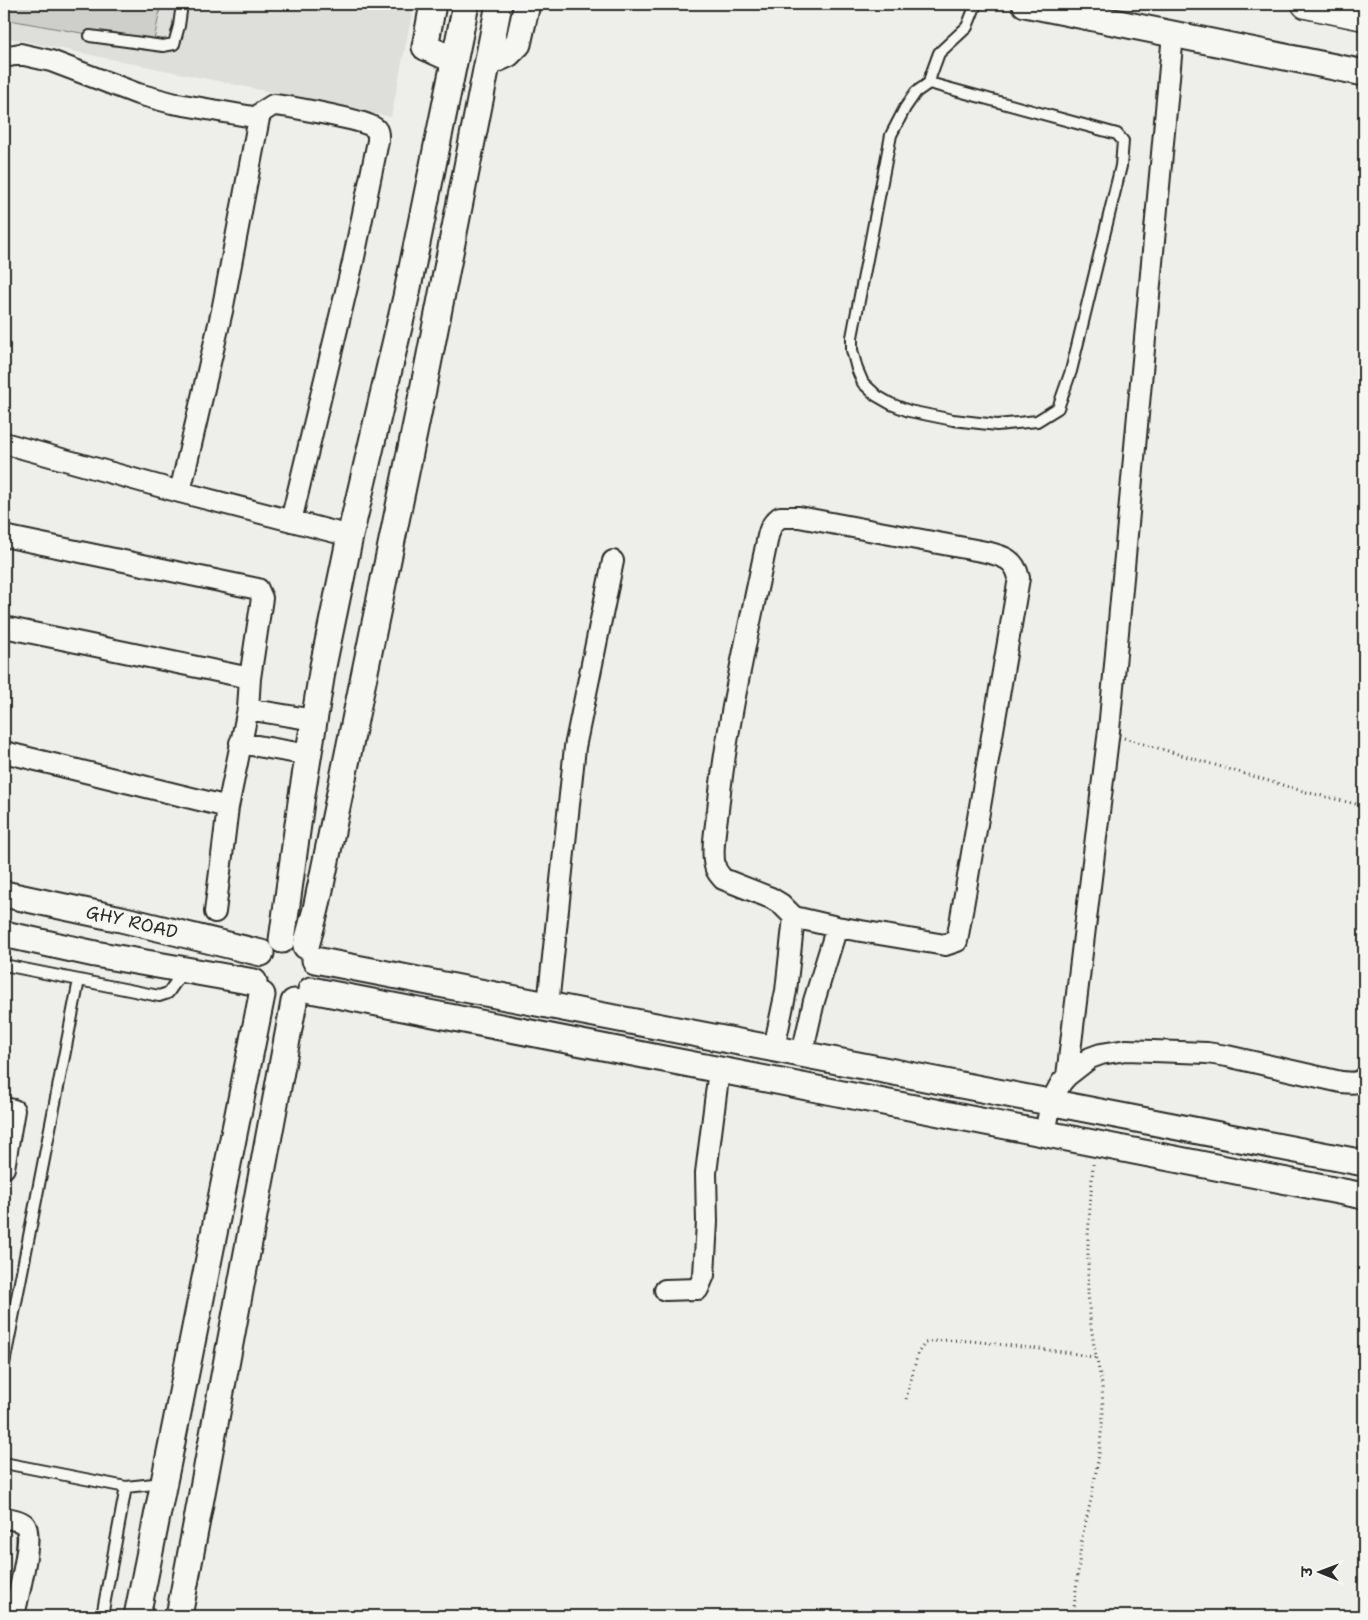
<svg xmlns="http://www.w3.org/2000/svg" width="1368" height="1620" viewBox="0 0 1368 1620" font-family="'Shantell Sans','Playpen Sans Deva',sans-serif">
<style>
.built{fill:#dededb}
.green{fill:#cececa;stroke:#7c7c7a}
.building{fill:#babab7;stroke:#2b2b2b}
.lines{fill:none;stroke-linecap:round;stroke-linejoin:round}
.service-casing{stroke:#2b2b2b;stroke-width:14}
.minor-casing{stroke:#2b2b2b;stroke-width:24}
.tertiary-casing{stroke:#2b2b2b;stroke-width:29}
.secondary-casing{stroke:#2b2b2b;stroke-width:31}
.path{stroke:#2b2b2b;stroke-width:3;stroke-dasharray:1 4;stroke-linecap:butt}
.service{stroke:#f6f6f2;stroke-width:10}
.minor{stroke:#f6f6f2;stroke-width:20}
.tertiary{stroke:#f6f6f2;stroke-width:25}
.secondary{stroke:#f6f6f2;stroke-width:28}
.labels{text-anchor:middle;stroke-width:4.5;stroke-linejoin:round;paint-order:stroke}
.street-label{font-size:18px;fill:#2b2b2b;stroke:#f6f6f2}
</style>
<rect width="100%" height="100%" fill="#eeeeea"/>
<filter id="ink" filterUnits="userSpaceOnUse"><feTurbulence type="fractalNoise" baseFrequency=".02" numOctaves="2"/><feDisplacementMap in="SourceGraphic" scale="10" xChannelSelector="R" yChannelSelector="G"/><feConvolveMatrix kernelMatrix="1 2 1 2 8 2 1 2 1" color-interpolation-filters="sRGB"/></filter>
<g filter="url(#ink)">
<path class="built" d="M4,4H414L391,117L4,37Z"/>
<path class="green" d="M4,4H161L153,46L4,19Z"/>
<path class="building" d="M340,4H380L379,11Z"/>
<g class="lines">
<g class="service-casing">
<path id="service" d="M90,36L163,46L174,44L179,26L182,4
M929,83L1117,134L1123,141L1121,166L1071,371L1058,408L1037,421L997,425L953,420L909,411L891,404L877,396L863,383L857,369L852,350V337L891,135L905,108L916,92L929,83L931,75L939,53L967,27L976,4
M4,965L159,996L168,993L184,970
M4,1364L79,980
M4,1463L126,1487L163,1483
M102,1616L126,1487"/>
</g>
<g class="minor-casing">
<path id="minor" d="M4,57L20,54L51,61L138,94L172,103L259,118
M4,443L180,492L350,536
M180,492L222,311L259,118L262,112L273,105C288,106 364,120 373,127C379,130 378,135 378,141L353,262L291,521
M780,517H799L986,552C1003,556 1015,559 1019,578L957,941L945,945L837,927L794,917L781,904L771,898L723,879C720,875 716,872 715,866C711,851 716,825 718,810C727,719 749,630 767,541C769,530 771,524 780,517Z
M4,536L258,589L262,598L250,678L248,709L228,807L4,752
M4,627L250,678
M248,709L314,720
M240,743L309,755
M215,912L228,807
M548,1005L575,747L613,561
M774,1048L786,991L794,917
M802,1054L814,1001L837,927
M1067,1076L1109,730L1173,34
M4,1108L14,1110L4,1168
M1045,1134L1051,1102L1061,1083L1067,1076L1090,1058L1101,1054L1126,1050L1207,1053L1227,1056L1341,1082C1350,1083 1358,1084 1364,1078
M665,1290L698,1289L704,1275L707,1222L706,1173L719,1070
M4,1518C11,1519 20,1520 25,1525C34,1536 17,1600 14,1616"/>
</g>
<g class="tertiary-casing">
<g id="tertiary">
<path d="M433,4L425,47L454,60"/>
<path d="M1025,4L1364,73"/>
<path d="M488,63L508,54L518,44L527,4"/>
<path id="s1" d="M4,894L121,919L261,953"/>
<path d="M4,934L95,954L254,982"/>
<path d="M282,940L302,795L323,666L350,536L406,297L466,4"/>
<path d="M306,946L316,909L424,385L499,4"/>
<path d="M315,960L1364,1163"/>
<path d="M311,990L1364,1196"/>
<path d="M137,1616L262,995"/>
<path d="M179,1616L294,1002"/>
</g>
</g>
<g class="secondary-casing">
<path id="secondary" d="M1306,4L1364,16"/>
</g>
<path class="path" d="M1124,738L1306,792L1364,806
M906,1399L918,1353L925,1343C950,1337 980,1342 1005,1345C1036,1349 1067,1351 1097,1358
M1073,1616L1082,1537L1091,1500L1099,1454L1103,1414L1102,1384L1094,1346L1090,1319L1088,1291V1237L1093,1164"/>
<use href="#service" class="service"/>
<use href="#minor" class="minor"/>
<use href="#tertiary" class="tertiary"/>
<use href="#secondary" class="secondary"/>
</g>
</g>
<g class="labels">
<g class="street-label">
<text dy="6" stroke="none"><textPath href="#s1" startOffset="131">GHY ROAD</textPath></text>
</g>
</g>
<rect width="1368" height="1620" fill="none" stroke="#f6f6f2" stroke-width="20"/>
<rect x="10" y="10" width="1348" height="1600" fill="none" stroke="#2b2b2b" stroke-width="2" filter="url(#ink)"/>
<g transform="translate(1320 1572) rotate(271)" stroke="#f6f6f2" stroke-width="4" paint-order="stroke">
<path d="M0-4L9 19L0 12L-9 19Z" fill="#2b2b2b"/>
<text y="-8" font-size="14" font-weight="bold" text-anchor="middle" fill="#2b2b2b">उ</text>
</g>
</svg>
